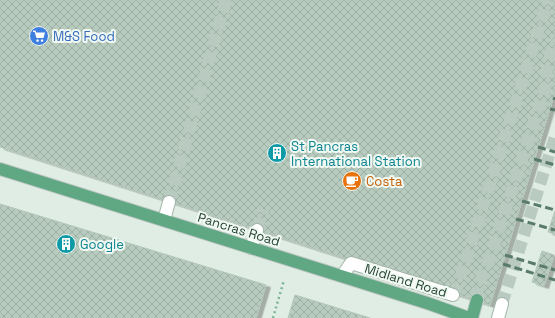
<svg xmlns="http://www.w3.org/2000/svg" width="555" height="318" viewBox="0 0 555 318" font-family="'Space Grotesk',sans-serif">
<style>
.building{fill:url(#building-cross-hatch);stroke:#b2c7b9;filter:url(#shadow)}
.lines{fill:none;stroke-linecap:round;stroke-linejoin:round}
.minor-tunnel{stroke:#b9cac0;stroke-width:12;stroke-dasharray:12 6;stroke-linecap:butt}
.major-tunnel{stroke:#b9cac0;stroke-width:12;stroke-dasharray:12 6;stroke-linecap:butt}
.minor-casing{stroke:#a2b5aa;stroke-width:14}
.major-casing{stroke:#c0c9c5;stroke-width:14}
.path{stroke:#7db496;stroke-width:2.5;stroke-dasharray:2 3;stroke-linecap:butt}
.minor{stroke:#fff;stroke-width:12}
.major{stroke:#60a784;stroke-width:12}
.rail{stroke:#597b6a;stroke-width:3;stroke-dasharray:8 4;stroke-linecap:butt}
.labels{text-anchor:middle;stroke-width:4;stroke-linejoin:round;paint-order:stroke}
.shop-label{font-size:13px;fill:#366cbe;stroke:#f1f9f3;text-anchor:start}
.culture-label{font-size:13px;fill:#0d838f;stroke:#f1f9f3;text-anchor:start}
.food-label{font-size:13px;fill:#c56008;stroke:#f1f9f3;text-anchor:start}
.street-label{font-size:13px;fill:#1f3f2f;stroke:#f1f9f3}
</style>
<defs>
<pattern id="building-cross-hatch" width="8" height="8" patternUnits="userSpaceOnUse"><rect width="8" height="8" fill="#b8cbbf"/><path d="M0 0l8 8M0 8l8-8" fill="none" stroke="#9eafa4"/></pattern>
<filter id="shadow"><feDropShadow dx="4.5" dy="2.5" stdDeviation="0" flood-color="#0004"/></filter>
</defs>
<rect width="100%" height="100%" fill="#e0ede4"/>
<path class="building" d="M0,0H555V92L490,305L0,147Z
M0,204L266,285L256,318H0Z
M555,211V234L548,232Z
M542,251L554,255L544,286L532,282Z
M295,295L370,318H288Z"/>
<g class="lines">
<path class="minor-tunnel" d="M169,202L226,0
M257,230L263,209
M453,295L458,285L548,0
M502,304L555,137"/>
<path class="major-tunnel" d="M477,300L478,286L486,269L546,85L547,67L555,40"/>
<g class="minor-casing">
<path id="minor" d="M164,220L169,202
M251,248L257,230
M342,276L351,263L453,295
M498,318L502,304"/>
</g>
<g class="major-casing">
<path id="major" d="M0,169L427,303L469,318
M472,318L477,300"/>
</g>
<path class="path" d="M273,318L284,280"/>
<use href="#minor" class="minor"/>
<use href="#major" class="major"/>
<path class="rail" d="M553,98L555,99
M550,109L555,110
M538,147L555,152
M534,159L555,165
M522,201L555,210
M516,219L555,230
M505,255L555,270
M503,264L555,280"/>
</g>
<defs>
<g id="supermarket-disc" transform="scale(1)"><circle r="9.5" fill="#3f7fe0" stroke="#f1f9f3"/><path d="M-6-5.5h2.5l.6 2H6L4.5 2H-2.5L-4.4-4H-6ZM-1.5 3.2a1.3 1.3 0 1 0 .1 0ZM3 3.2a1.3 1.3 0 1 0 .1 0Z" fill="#fff"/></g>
<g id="building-disc" transform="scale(1)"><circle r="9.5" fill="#0f9aa8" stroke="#f1f9f3"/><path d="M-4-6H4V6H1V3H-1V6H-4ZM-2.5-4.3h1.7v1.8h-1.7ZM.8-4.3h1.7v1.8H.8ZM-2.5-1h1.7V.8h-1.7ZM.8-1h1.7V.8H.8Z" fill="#fff"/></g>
<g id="cafe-disc" transform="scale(1)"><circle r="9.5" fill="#e8710a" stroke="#f1f9f3"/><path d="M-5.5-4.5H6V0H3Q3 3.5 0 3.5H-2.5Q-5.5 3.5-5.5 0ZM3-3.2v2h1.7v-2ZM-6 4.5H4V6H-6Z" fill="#fff"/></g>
</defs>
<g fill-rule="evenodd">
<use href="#supermarket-disc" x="39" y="36"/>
<use href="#building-disc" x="277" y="153"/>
<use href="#cafe-disc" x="352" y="181"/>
<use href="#building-disc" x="66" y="244"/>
</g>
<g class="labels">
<g class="shop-label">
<text x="53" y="41">M&amp;S Food</text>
</g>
<g class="culture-label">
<text x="291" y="151">St Pancras<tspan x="291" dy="15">International Station</tspan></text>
<text x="80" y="249">Google</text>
</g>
<g class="food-label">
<text x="366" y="186">Costa</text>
</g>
<g class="street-label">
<text transform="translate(239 229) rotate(17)" y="5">Pancras Road</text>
<text transform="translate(406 280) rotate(17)" y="5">Midland Road</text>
</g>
</g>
</svg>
